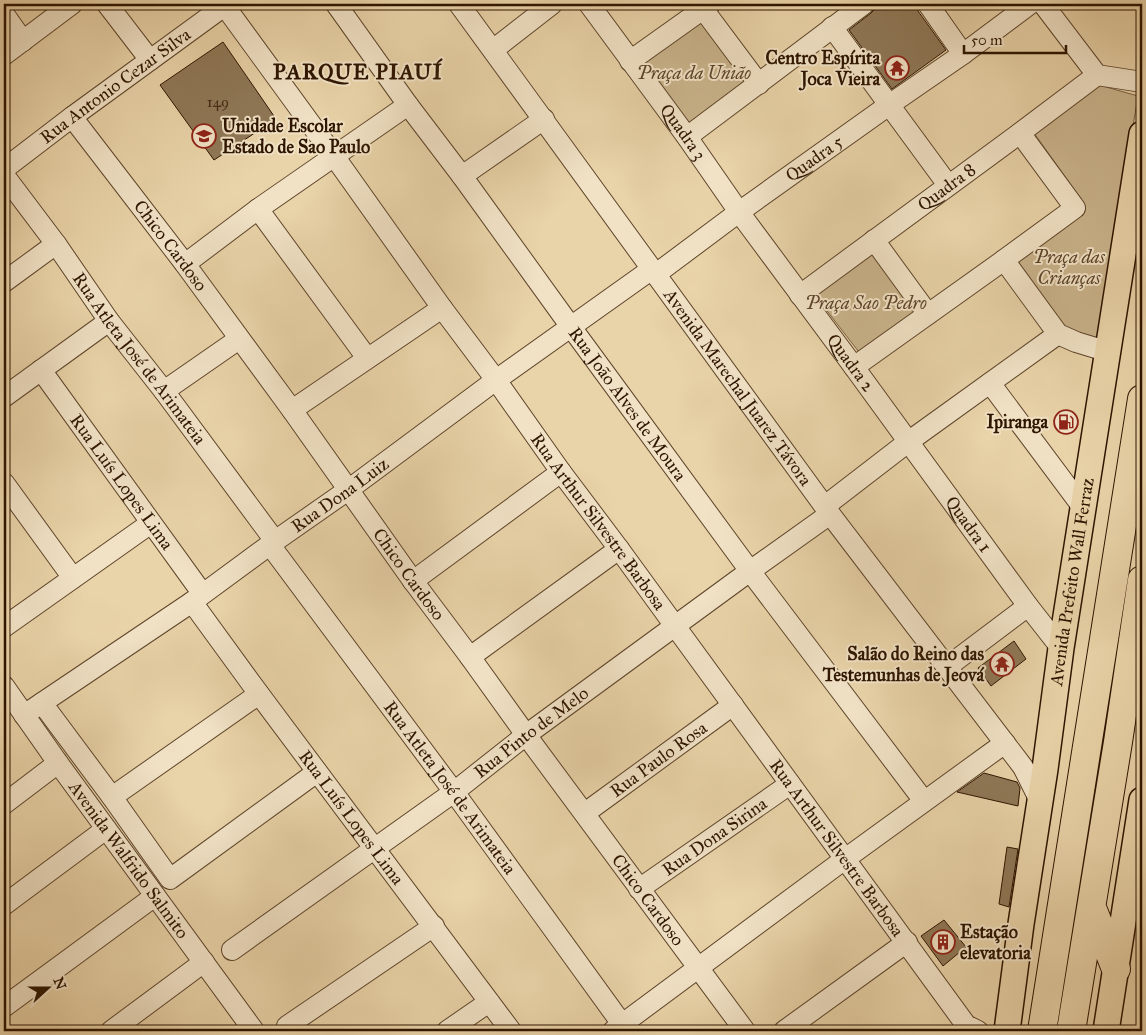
<svg xmlns="http://www.w3.org/2000/svg" width="1146" height="1035" viewBox="0 0 1146 1035" font-family="'IM FELL Great Primer',serif">
<style>
.green{fill:#c9b38b;stroke:#7c6446}
.building{fill:#8f7857;stroke:#2e1500}
.lines{fill:none;stroke-linecap:round;stroke-linejoin:round}
.minor-casing{stroke:#5d442a;stroke-width:22}
.major-casing{stroke:#2e1500;stroke-width:28}
.highway-casing{stroke:#2e1500;stroke-width:30}
.minor{stroke:#f1e2c6;stroke-width:20}
.major{stroke:#e9d3a8;stroke-width:25}
.highway{stroke:#e9d3a8;stroke-width:28}
.labels{text-anchor:middle;stroke-width:4;stroke-linejoin:round;paint-order:stroke}
.number-label{font-size:15px;fill:#462e16}
.poi-label{font-size:18px;font-weight:bold;fill:#2e1500;stroke:#f1e2c6;text-anchor:end}
.park-label{font-size:18px;font-style:italic;fill:#5c442a;stroke:#f1e2c6}
.street-label{font-size:18px;fill:#2e1500;stroke:#f1e2c6}
.district-label{font-size:22px;font-weight:bold;letter-spacing:1px;fill:#2e1500;stroke:#f1e2c6}
</style>
<rect width="100%" height="100%" fill="#e9d3a8"/>
<filter id="stains"><feTurbulence type="fractalNoise" baseFrequency=".004" numOctaves="4"/><feColorMatrix values="0 0 0 0 .2 0 0 0 0 .09 0 0 0 0 .02 0 0 0 .5 -.17"/></filter>
<radialGradient id="worn" r=".72"><stop offset=".6" stop-color="#630" stop-opacity="0"/><stop offset="1" stop-color="#630" stop-opacity=".3"/></radialGradient>
<path class="green" d="M703,15L752,82L687,131L636,63Z
M1099,85L1138,96L1097,342L1065,328L1013,261L1084,203L1034,133Z
M871,250L919,313L862,356L814,294Z"/>
<path class="building" d="M876,4H916L918,11L946,50L892,89L849,30L871,13L875,9Z
M223,42L276,119L214,160L160,85Z
M1014,641L1026,659L991,686L978,668Z
M984,773L1017,782L1020,788L1018,806L957,792Z
M1007,847L1018,849L1009,907L999,904Z
M944,920L966,947L943,966L921,936Z"/>
<g class="lines">
<g class="minor-casing">
<g id="minor">
<path d="M107,4L150,60"/>
<path id="s1" d="M336,4L408,105L462,176L571,327L750,571L924,801"/>
<path id="s2" d="M459,4L830,514L1023,767L1040,801"/>
<path id="s3" d="M589,4L687,137L739,212L854,367L1028,606L1061,648"/>
<path d="M928,4L963,54"/>
<path d="M1043,4L1097,75L1142,82"/>
<path id="s4" d="M224,5L334,156L442,308L496,380L561,472L619,549L675,626L966,1025L978,1031"/>
<path d="M703,9L759,84"/>
<path d="M4,14L23,41"/>
<path d="M832,27L948,185"/>
<path d="M493,50L552,4"/>
<path d="M4,55L72,4"/>
<path d="M630,61L710,4"/>
<path id="s5" d="M72,117L185,264L292,410L413,581L470,657L526,735L745,1031"/>
<path d="M687,137L864,4"/>
<path id="s6" d="M4,169L72,117L227,4"/>
<path id="s7" d="M4,175L56,244L109,321L164,391L275,541"/>
<path d="M462,176L544,119"/>
<path d="M258,209L367,358"/>
<path d="M874,240L928,314"/>
<path d="M1004,260L1058,334L1076,342L1109,352"/>
<path d="M185,264L258,209L408,105"/>
<path id="s8" d="M656,274L739,212L889,105L963,54L1030,4"/>
<path d="M4,282L56,244"/>
<path id="s9" d="M800,295L1020,133L1097,75"/>
<path d="M854,367L1004,260L1075,208L1020,133"/>
<path id="s10" d="M41,370L202,593"/>
<path d="M990,383L1084,509"/>
<path d="M164,391L239,339"/>
<path d="M4,397L109,321"/>
<path d="M292,410L442,308"/>
<path d="M4,483L73,578"/>
<path d="M825,506L908,442L1058,334"/>
<path id="s11" d="M270,545L454,792L627,1031"/>
<path d="M413,581L561,472"/>
<path id="s12" d="M192,602L259,694L511,1031"/>
<path d="M4,627L151,523"/>
<path d="M470,657L619,549"/>
<path d="M947,667L1028,606"/>
<path id="s13" d="M4,686L58,763L254,1031"/>
<path d="M42,703L112,797L170,879L317,772"/>
<path id="s14" d="M24,715L192,602L275,541L348,490L496,380L652,269"/>
<path d="M112,797L259,694"/>
<path d="M4,804L58,763"/>
<path id="s15" d="M585,813L733,705"/>
<path id="s16" d="M639,889L790,784"/>
<path d="M4,905L106,829"/>
<path id="s17" d="M232,950L454,792L526,735L750,571L830,514"/>
<path d="M4,1007L155,896"/>
<path d="M287,1026L434,926"/>
<path d="M111,1031L204,962"/>
<path d="M447,1031L489,1002"/>
<path d="M613,1031L845,859L1005,743"/>
<path d="M784,1031L907,942"/>
</g>
</g>
<g class="major-casing">
<g id="major">
<path id="s18" d="M1007,1031L1021,924L1045,769L1061,648L1142,134"/>
<path d="M1106,1031L1142,800"/>
</g>
</g>
<g class="highway-casing">
<path id="highway" d="M1092,908L1116,969
M1042,1031L1142,399
M1071,1031L1118,742L1142,580"/>
</g>
<use href="#minor" class="minor"/>
<use href="#major" class="major"/>
<use href="#highway" class="highway"/>
</g>
<defs>
<g id="temple-ring" transform="scale(1.25)"><circle r="9.5" fill="#f1e2c6" stroke="#8f2418" stroke-width="1.5"/><path d="M0-6L5-2H3V0L6.5 2.5H4V6H1.5V3h-3V6H-4V2.5H-6.5L-3 0V-2H-5Z" fill="#8f2418"/></g>
<g id="school-ring" transform="scale(1.25)"><circle r="9.5" fill="#f1e2c6" stroke="#8f2418" stroke-width="1.5"/><path d="M0-5L7-2L0 1L-7-2ZM-4 1L0 2.5L4 1V4Q0 6-4 4Z" fill="#8f2418"/></g>
<g id="fuel-ring" transform="scale(1.25)"><circle r="9.5" fill="#f1e2c6" stroke="#8f2418" stroke-width="1.5"/><path d="M-5.5-6h7V0h2V4h1.3V-2.5L3-4.5l.8-.8L6-3V5H2.5V1h-1V6h-7ZM-4.2-4.7v3.2H.2V-4.7Z" fill="#8f2418"/></g>
<g id="building-ring" transform="scale(1.25)"><circle r="9.5" fill="#f1e2c6" stroke="#8f2418" stroke-width="1.5"/><path d="M-4-6H4V6H1V3H-1V6H-4ZM-2.5-4.3h1.7v1.8h-1.7ZM.8-4.3h1.7v1.8H.8ZM-2.5-1h1.7V.8h-1.7ZM.8-1h1.7V.8H.8Z" fill="#8f2418"/></g>
</defs>
<g fill-rule="evenodd">
<use href="#temple-ring" x="897" y="68"/>
<use href="#school-ring" x="204" y="136"/>
<use href="#fuel-ring" x="1066" y="422"/>
<use href="#temple-ring" x="1002" y="664"/>
<use href="#building-ring" x="943" y="942"/>
</g>
<g class="labels">
<g class="number-label">
<text x="218" y="107">149</text>
</g>
<g class="poi-label">
<text x="880" y="64">Centro Espírita<tspan x="880" dy="21">Joca Vieira</tspan></text>
<text x="222" y="132" text-anchor="start">Unidade Escolar<tspan x="222" dy="21">Estado de Sao Paulo</tspan></text>
<text x="1048" y="428">Ipiranga</text>
<text x="984" y="660">Salão do Reino das<tspan x="984" dy="21">Testemunhas de Jeová</tspan></text>
<text x="960" y="938" text-anchor="start">Estação<tspan x="960" dy="21">elevatoria</tspan></text>
</g>
<g class="park-label">
<text x="694" y="79">Praça da União</text>
<text x="1069" y="263">Praça das<tspan x="1069" dy="21">Crianças</tspan></text>
<text x="866" y="309">Praça Sao Pedro</text>
</g>
<g class="street-label">
<text dy="6" stroke="none"><textPath href="#s6" startOffset="139">Rua Antonio Cezar Silva</textPath></text>
<text dy="6" stroke="none"><textPath href="#s3" startOffset="159">Quadra 3</textPath></text>
<text dy="6" stroke="none"><textPath href="#s8" startOffset="196">Quadra 5</textPath></text>
<text dy="6" stroke="none"><textPath href="#s9" startOffset="182">Quadra 8</textPath></text>
<text dy="6" stroke="none"><textPath href="#s5" startOffset="162">Chico Cardoso</textPath></text>
<text dy="6" stroke="none"><textPath href="#s7" startOffset="228">Rua Atleta José de Arimateia</textPath></text>
<text dy="6" stroke="none"><textPath href="#s3" startOffset="444">Quadra 2</textPath></text>
<text dy="6" stroke="none"><textPath href="#s2" startOffset="474">Avenida Marechal Juarez Távora</textPath></text>
<text dy="6" stroke="none"><textPath href="#s1" startOffset="495">Rua João Alves de Moura</textPath></text>
<text dy="6" stroke="none"><textPath href="#s10" startOffset="138">Rua Luís Lopes Lima</textPath></text>
<text dy="6" stroke="none"><textPath href="#s14" startOffset="385">Rua Dona Luiz</textPath></text>
<text dy="6" stroke="none"><textPath href="#s4" startOffset="638">Rua Arthur Silvestre Barbosa</textPath></text>
<text dy="6" stroke="none"><textPath href="#s3" startOffset="644">Quadra 1</textPath></text>
<text dy="6" stroke="none"><textPath href="#s5" startOffset="568">Chico Cardoso</textPath></text>
<text dy="6" stroke="none"><textPath href="#s18" startOffset="454">Avenida Prefeito Wall Ferraz</textPath></text>
<text dy="6" stroke="none"><textPath href="#s17" startOffset="370">Rua Pinto de Melo</textPath></text>
<text dy="6" stroke="none"><textPath href="#s15" startOffset="91">Rua Paulo Rosa</textPath></text>
<text dy="6" stroke="none"><textPath href="#s11" startOffset="302">Rua Atleta José de Arimateia</textPath></text>
<text dy="6" stroke="none"><textPath href="#s12" startOffset="268">Rua Luís Lopes Lima</textPath></text>
<text dy="6" stroke="none"><textPath href="#s16" startOffset="92">Rua Dona Sirina</textPath></text>
<text dy="6" stroke="none"><textPath href="#s4" startOffset="1042">Rua Arthur Silvestre Barbosa</textPath></text>
<text dy="6" stroke="none"><textPath href="#s13" startOffset="214">Avenida Walfrido Salmito</textPath></text>
<text dy="6" stroke="none"><textPath href="#s5" startOffset="972">Chico Cardoso</textPath></text>
</g>
<g class="district-label">
<text x="358" y="79">PARQUE PIAUÍ</text>
</g>
</g>
<rect width="1146" height="1035" fill="none" stroke="#e9d3a8" stroke-width="20"/>
<rect x="5" y="5" width="1136" height="1025" fill="none" stroke="#2e1500" stroke-width="2.5"/>
<rect x="10" y="10" width="1126" height="1015" fill="none" stroke="#2e1500"/>
<g transform="translate(48 988) rotate(69)" stroke="#f1e2c6" stroke-width="4" paint-order="stroke">
<path d="M0-4L9 19L0 12L-9 19Z" fill="#2e1500"/>
<text y="-8" font-size="14" font-weight="bold" text-anchor="middle" fill="#2e1500">N</text>
</g>
<path d="M964 45v8h102v-8" fill="none" stroke="#2e1500" stroke-width="2.5"/>
<text x="971" y="45" font-size="15" fill="#2e1500" stroke="#f1e2c6" stroke-width="4" paint-order="stroke">50 m</text>
<rect width="100%" height="100%" filter="url(#stains)"/>
<rect width="100%" height="100%" fill="url(#worn)"/>
</svg>
